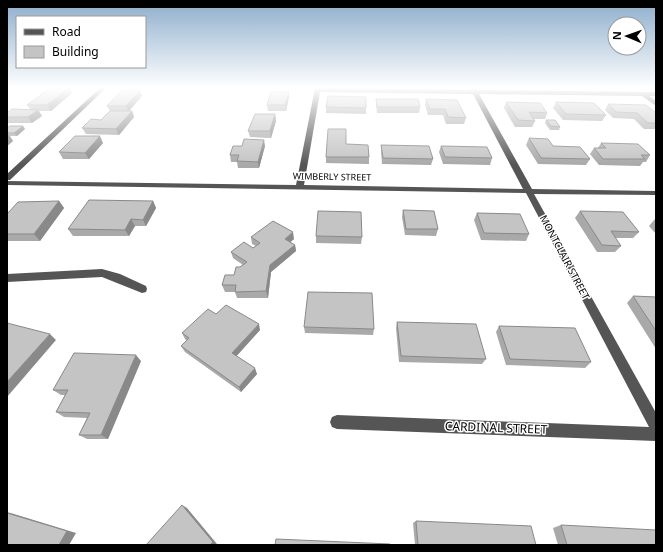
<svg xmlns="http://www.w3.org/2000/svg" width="663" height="552" viewBox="0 0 663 552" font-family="'Noto Sans',sans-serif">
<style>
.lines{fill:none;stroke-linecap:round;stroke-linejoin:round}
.minor{fill:#555;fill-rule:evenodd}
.wall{fill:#a9a9a9}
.shaded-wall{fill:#898989}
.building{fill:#c4c4c4;stroke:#898989}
.labels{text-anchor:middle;stroke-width:3;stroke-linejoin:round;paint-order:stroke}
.far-street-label{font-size:9px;fill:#000;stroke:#fff}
.street-label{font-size:10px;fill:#000;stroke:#fff}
.near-street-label{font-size:12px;fill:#000;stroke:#fff}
</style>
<rect width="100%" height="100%" fill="#fff"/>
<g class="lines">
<path class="minor" d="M100,88H106L10,180H7V174Z
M315,88L471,90L470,88H476L477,90L656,92V96H649L656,101V106L642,96L479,94L532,189L656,191V195L534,194L656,413V441L337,429L332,427L330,422L332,417L337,415L649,427L526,193L7,185V181L296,185ZM320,92L473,94L523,189L304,185Z
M102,269L120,274L146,286L147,289L146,292L142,293L102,277L7,282V274Z"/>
</g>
<path class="wall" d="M50,88H70L72,93L51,111H39L42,116L32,123H7V113L31,110L27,105Z
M142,96L129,111H132L134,117L119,135L86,134L82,128L101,120L110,111L107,106Z
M289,97L286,111H268L267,105Z
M376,99L420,107L419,113H377L376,104Z
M426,99L466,118L464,124H446L443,115H428L425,105Z
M506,102L547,113L545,119H533L535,121L532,127H515L504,108Z
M556,102L606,115L602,121L563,120L553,108Z
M608,104L656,113V129H644L634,119L613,118L605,110Z
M326,107L366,108V114L326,113Z
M275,114L276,121L271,138L250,137L248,131Z
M546,120L560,127L559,130H550L545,123Z
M7,128L25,129L17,136H10L13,141L7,146Z
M529,138L553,146L590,159L586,165L538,164L526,145Z
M103,143L89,159H63L59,152Z
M601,143L650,155L646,162H643L640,166L599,165L590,154L594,148H598Z
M346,144L369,157V164L326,163V157Z
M381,145L433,159L431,165L382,164L381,151Z
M265,146L259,168H238L237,162H231L230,155Z
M441,146L492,158L490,165L443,164L439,152Z
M59,201L64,208L40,241H7V214Z
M153,201L156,208L146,226H135L129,236H73L68,229Z
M403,210L438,229L436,236L405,235L402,217Z
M580,211L639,232L633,238H615L621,246L615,252H597L575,218Z
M477,213L529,234L526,241L481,240L474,220Z
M655,219H656V234L649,226Z
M316,236L362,237L361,244L316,243Z
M251,237L294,239L290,242L295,245L296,251L271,272L268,298H237L235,292H225L222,285L234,275L240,267L243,265L233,258L231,252L253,248L256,246L252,244Z
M633,296L656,297V349L627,303Z
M216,314L260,330L236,356L257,374L241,392L185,352L181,346L187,341L185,339L182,333Z
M397,322L486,359L482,364L399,362L396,328Z
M499,326L591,362L585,368L506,365L496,332Z
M304,327L374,329L373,335L305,333Z
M141,361L108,439H87L79,435L87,418L64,417L56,412L65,395H61L53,390Z
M416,521L536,545H415L413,523Z
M561,525L656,545H558L553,528Z"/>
<path class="shaded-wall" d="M69,88H70L72,93L51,111L47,105Z
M140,90L142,96L128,112L126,106Z
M289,92V97L286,111L285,105Z
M38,110L42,116L32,123L28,117Z
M132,111L134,117L119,135L116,129Z
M275,114L276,121L271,138L270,131Z
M23,126L25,129L17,136L14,133Z
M9,135L13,141L7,146V136Z
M100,136L103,143L89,159L85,153Z
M264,140L265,146L259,168L258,162Z
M59,201L64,208L40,241L34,234Z
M153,201L156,208L146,226L143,220Z
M131,219L135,226L129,236L125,230Z
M293,232L294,239L286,246L285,239Z
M295,245L296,251L271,272L268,298L266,291L270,265Z
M259,324L260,330L234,359L232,353Z
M50,334L56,340L7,397V382Z
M136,355L141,361L108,439L101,435Z
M255,368L257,374L241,392L239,387Z
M182,505L187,508L217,544L216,545H210Z
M7,512L14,514L76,533L69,545H59Z"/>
<path class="building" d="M50,88H69L47,105H27Z
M122,90H140L126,106H107Z
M271,91L289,92L285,105H267Z
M328,96L366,97V108L326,107Z
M376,99H418L420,107H377Z
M426,99L457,100L466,118L448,117L445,109H430Z
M506,102L540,103L547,113L529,112L535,121L518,120Z
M556,102L594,103L606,115L566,114Z
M608,104L646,105L656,113V123H648L637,113L616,112Z
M12,109L38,110L28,117H7V113Z
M110,111H132L116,129L82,128L91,119L101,120Z
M255,114H275L270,131H248Z
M546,120H555L560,127L551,126Z
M10,126H23L14,133H7V128Z
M328,129H346V144L368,145L369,157H326Z
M75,136H100L85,153L59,152Z
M529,138L548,139L553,146L580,147L590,159L541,158Z
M244,139L264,140L258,162L237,161L239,155H230L233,146H242Z
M601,143L638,144L650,155H641L645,159H603L594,148H606Z
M381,145L429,146L433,159L383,158Z
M441,146L487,147L492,158L445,157Z
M89,200L153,201L143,220L131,219L125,230L68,229Z
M59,201L34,234H7V214L18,202Z
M403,210L434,211L438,229H406Z
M318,211L361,212L362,237L316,236Z
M580,211L623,212L639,232L611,231L621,246L602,245Z
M477,213L520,214L529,234L484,233Z
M273,221L293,232L285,239L295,245L270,265L266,291L235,292L236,285H222L225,275H234L236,267H240L247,262L231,252L244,242L253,248L260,243L251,237Z
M308,292L372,293L374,329L304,327Z
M633,296L656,297V331Z
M226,305L259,324L232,353L255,368L239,387L181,346L189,338L182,333L208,309L216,314Z
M397,322L476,324L486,359L401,356Z
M7,323L50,334L7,382Z
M499,326L575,328L591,362L510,359Z
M74,353L136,355L101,435H79L90,413L56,412L68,390H53Z
M182,505L213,542L210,545H146Z
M7,513L67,531L59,545H7Z
M416,521L531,526L536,545H418Z
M561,525L656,530V545H567Z
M276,539L390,544V545H275Z"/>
<linearGradient id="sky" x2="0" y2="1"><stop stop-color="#8cadcc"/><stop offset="0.53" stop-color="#fff"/><stop offset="1" stop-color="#fff" stop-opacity="0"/></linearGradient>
<rect width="663" height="165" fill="url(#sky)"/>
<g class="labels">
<g class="far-street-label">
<text transform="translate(332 177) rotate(1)" y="3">WIMBERLY STREET</text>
</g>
<g class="street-label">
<text transform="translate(565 257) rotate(62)" y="4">MONTCLAIR STREET</text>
</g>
<g class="near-street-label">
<text transform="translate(496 428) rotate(2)" y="4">CARDINAL STREET</text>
</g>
</g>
<rect width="663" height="552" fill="none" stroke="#000000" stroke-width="16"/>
<rect x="16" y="16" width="130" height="52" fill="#ffffff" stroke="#999999"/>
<rect x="24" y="29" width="20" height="6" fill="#555555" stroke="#999999"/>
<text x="52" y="36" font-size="12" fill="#000000">Road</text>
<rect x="24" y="46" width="20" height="12" fill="#c4c4c4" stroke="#999999"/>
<text x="52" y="56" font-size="12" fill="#000000">Building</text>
<g transform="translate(627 36) rotate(272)"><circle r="19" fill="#ffffff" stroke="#999999"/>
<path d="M0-3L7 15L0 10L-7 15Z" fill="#000000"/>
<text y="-6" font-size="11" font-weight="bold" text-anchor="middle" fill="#000000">N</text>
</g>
</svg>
